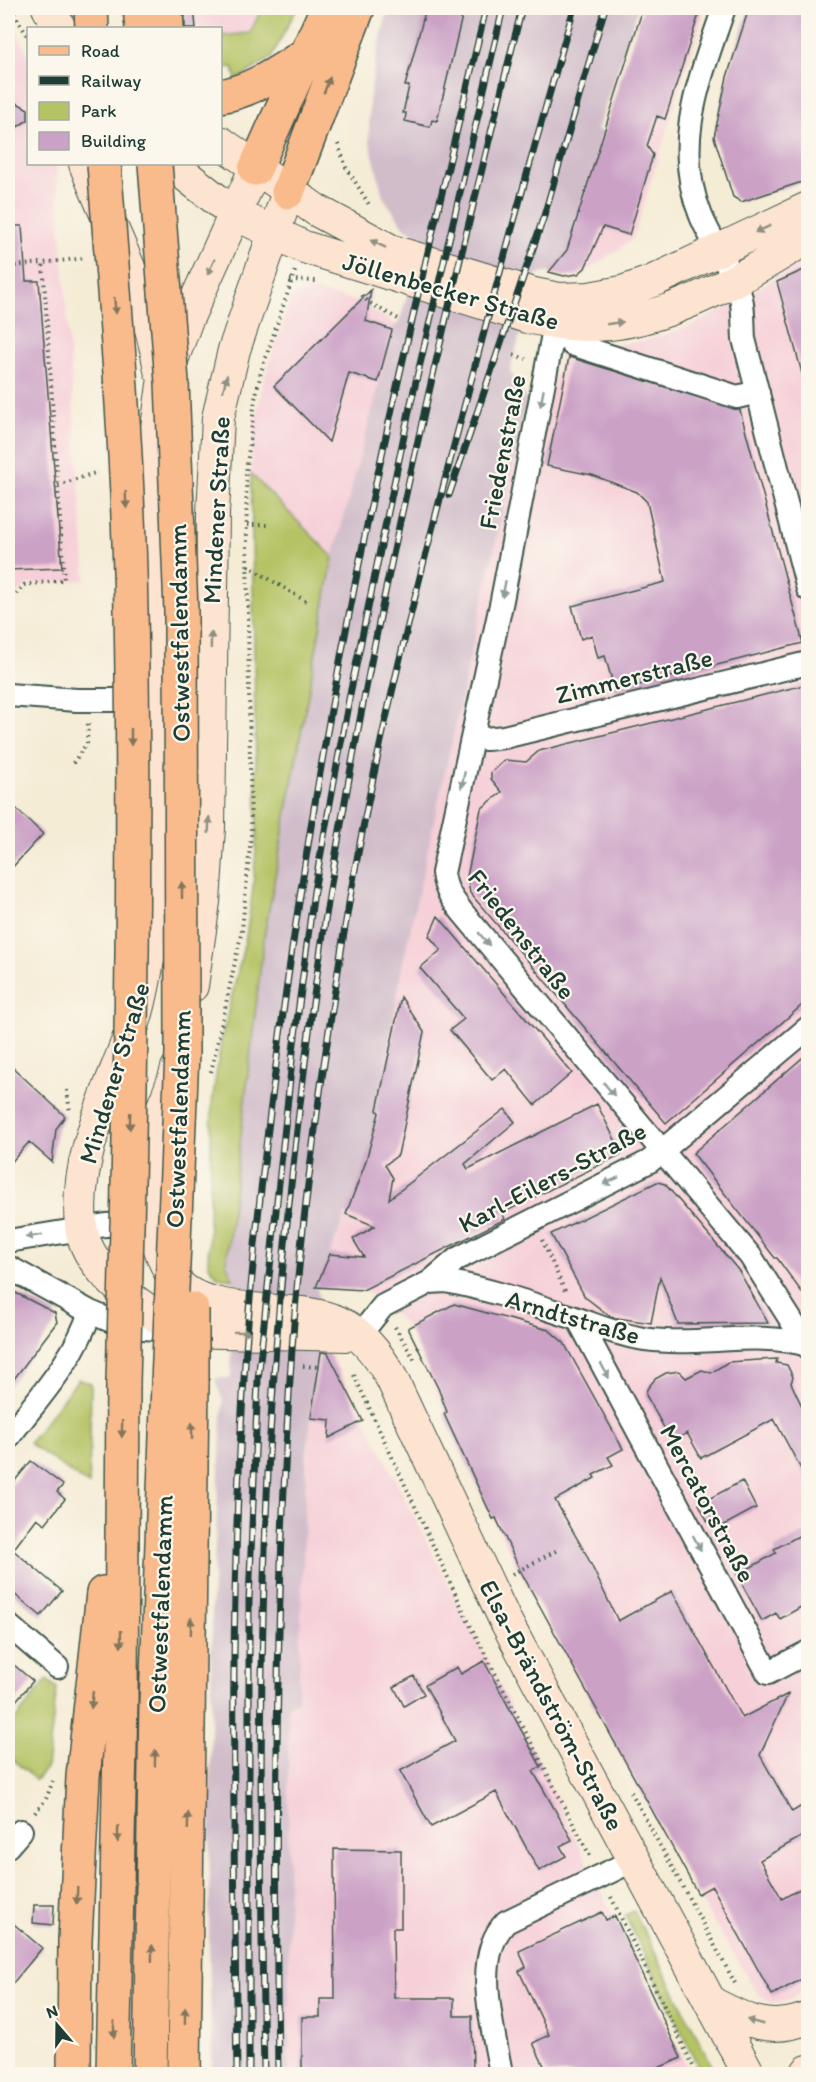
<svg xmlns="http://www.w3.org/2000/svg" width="816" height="2082" viewBox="0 0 816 2082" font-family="Itim,sans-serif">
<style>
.built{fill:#f6cfd8}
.industrial{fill:#d1bdca}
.green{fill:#b5c365;stroke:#6a804c;stroke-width:1.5}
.building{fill:#cba1c6}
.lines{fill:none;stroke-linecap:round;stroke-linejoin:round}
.street-casing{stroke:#3f574c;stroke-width:26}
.secondary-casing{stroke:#3f574c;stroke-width:34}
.primary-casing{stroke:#3f574c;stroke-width:36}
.highway-casing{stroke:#3f574c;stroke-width:36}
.path{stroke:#3f574c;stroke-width:4;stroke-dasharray:1.5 4.5;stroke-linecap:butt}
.street{stroke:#fff;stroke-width:22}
.secondary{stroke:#fde4d1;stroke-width:32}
.primary{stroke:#fabb8c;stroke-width:33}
.highway{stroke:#fabb8c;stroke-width:33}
.rail-casing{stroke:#1f3d34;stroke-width:7}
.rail{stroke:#fbf7ec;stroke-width:4.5;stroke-dasharray:14;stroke-linecap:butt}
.highway-bridge-casing{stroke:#3f574c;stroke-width:36;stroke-linecap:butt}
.highway-bridge{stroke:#fabb8c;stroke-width:33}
.oneway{fill:#82765c}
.oneway2{fill:#8e9082}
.oneway3{fill:#8f9e9a}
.labels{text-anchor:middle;stroke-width:4.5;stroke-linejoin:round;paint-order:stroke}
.street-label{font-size:26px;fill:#1f3d34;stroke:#fbf7ec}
</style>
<rect width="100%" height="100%" fill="#fbf7ec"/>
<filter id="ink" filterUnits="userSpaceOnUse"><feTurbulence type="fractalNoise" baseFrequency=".0167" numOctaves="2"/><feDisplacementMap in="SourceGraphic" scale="12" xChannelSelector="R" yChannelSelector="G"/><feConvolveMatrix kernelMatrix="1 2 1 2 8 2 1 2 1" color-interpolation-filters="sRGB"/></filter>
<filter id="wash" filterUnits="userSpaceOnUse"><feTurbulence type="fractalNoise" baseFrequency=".008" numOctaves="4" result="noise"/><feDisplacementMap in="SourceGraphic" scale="24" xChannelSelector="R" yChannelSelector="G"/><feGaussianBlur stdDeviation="1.35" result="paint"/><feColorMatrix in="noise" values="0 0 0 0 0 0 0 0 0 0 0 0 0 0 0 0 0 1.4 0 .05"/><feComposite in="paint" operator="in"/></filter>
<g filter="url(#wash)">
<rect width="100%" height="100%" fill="#f5ecd6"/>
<path class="built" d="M117,8H262L250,33L221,36L220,28H133Z
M642,8H705L633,239L577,278L549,276L567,250Z
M8,17L28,54V164H56L86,580L28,584L8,603Z
M808,257V1989L791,1999L772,2003L759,1995L752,1985L698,1896L530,1591L493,1519L408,1328L383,1302L363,1290L317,1287L346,1214L374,1133L402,967L527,400L548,406L562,351L572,342L615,344L641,341L668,334L701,321L741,299Z
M310,290L361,302L395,324L333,557L251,474L255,420L266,373L291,297Z
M328,1353L332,1357L365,1419L542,1769L690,2074H289L288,1707L298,1700L301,1579L311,1415L320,1358Z"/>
<path class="industrial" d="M388,8H638L597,130L603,132L567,250L549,272L537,274L510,371L527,400L402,967L374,1133L365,1164L317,1287L323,1317L307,1455L298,1700L288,1707L289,2074H212L209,1937L212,1600L223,1401L216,1383V1378H231L233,1279L226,1263L264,937L333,557L395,324L398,325L408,293L420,237L405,228L383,197L369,139V102L375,62Z"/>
<path class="green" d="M262,8H297L271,58L236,80L233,67L221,68L220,36L250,33Z
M251,474L333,557L264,937L226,1263L233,1279L218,1277L208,1264L212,1103L221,1041L246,937L253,888L257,835Z
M78,1379L91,1383L89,1485L29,1443Z
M47,1680L57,1688L47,1767L36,1780L8,1756V1728Z
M634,1911L716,2074H702L625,1915Z"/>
<g id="blocks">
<path class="building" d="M185,8H194L196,28H185Z
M426,8H464L437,121L432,120L430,127L405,121L406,113H403L409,86H405Z
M643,8H701L665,119L657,116L647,146L653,155L629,235L603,227L585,268L578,274L564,276L549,272L567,250Z
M749,8H808V180L741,202L733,197L714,137L727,77Z
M8,98L28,109V120L8,133Z
M8,226H22L26,281H39L62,568L8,570Z
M808,268V376L803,377L777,282Z
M371,290L366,321L392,330L378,382L349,373L329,442L274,386Z
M569,357L740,410L803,643L615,691L605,656L598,658L592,635L581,639L572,606L665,582L647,502L637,492L592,475L547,466Z
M808,684V1000L666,1123L470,893L467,877L481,809L502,792L491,779V772L505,760L526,762L539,751Z
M8,801L43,834L8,872Z
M438,916L572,1073L535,1105L506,1069L492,1080L450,1030L464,1019L420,968L441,950L429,936Z
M401,997L424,1032L398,1155L385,1165L393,1178L389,1199L505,1109L515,1122L465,1164L468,1169L597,1104L622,1154L502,1213L505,1219L363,1290L316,1287L330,1254L364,1257L353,1239L375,1226L346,1214L365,1164L379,1113L377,1110Z
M808,1053V1301L777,1258H775L693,1153Z
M8,1063L65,1116L56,1129L52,1162L29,1142L8,1166Z
M657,1182L665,1184L739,1271L768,1323L678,1324L660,1277L651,1323L611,1317L585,1297L551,1234Z
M8,1289L55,1313L57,1322L8,1387Z
M454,1304L549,1330L564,1343L623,1449L608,1457L613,1465L593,1475L595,1478L555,1500L586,1554L618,1621L672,1591L742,1718L788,1694L760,1755L792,1812L808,1802V1833L760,1860L782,1899L808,1884V1976L772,1995L712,1886L698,1894L520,1570L496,1518L493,1519L444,1414L447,1412L438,1388L408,1328Z
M321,1352L328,1353L363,1421L329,1438L330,1420L311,1418Z
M777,1359L776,1363L787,1365L793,1377L791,1383L808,1419V1482L774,1419L701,1458L687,1433L672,1442L646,1395L647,1389L655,1379L666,1373L679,1371L686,1378L702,1370L711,1373L728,1362Z
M31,1461L63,1485L57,1492L65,1499L45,1524L37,1518L13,1550L62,1591L41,1616L8,1589V1489Z
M742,1481L756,1508L717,1529L712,1520L708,1522L699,1504Z
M808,1531V1603L780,1619L776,1613L762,1621L737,1575L776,1553L774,1549Z
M8,1660L33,1681L8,1710Z
M484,1661L541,1767L533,1771L572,1840L560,1846L566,1856L539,1871L496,1792L431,1827L400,1771L455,1741L425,1685L457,1667L461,1674Z
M414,1676L424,1694L404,1706L394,1687Z
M334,1849L401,1850V1928H393L394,1998H454V2016H472L473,2074H302V2017H320V1999H335Z
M34,1905H54L53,1925L33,1923Z
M602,1912L606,1920L615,1916L681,2058L645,2074H548L533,2043L549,2035L519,1971L526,1967L519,1951Z
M8,1919L42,1948L8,1989Z"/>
</g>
</g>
<g filter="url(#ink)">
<use href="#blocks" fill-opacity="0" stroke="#3f574c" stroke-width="1.5"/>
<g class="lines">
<g class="street-casing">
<path id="street" d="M724,8C701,76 671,144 701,216C712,243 733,270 741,298C744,310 743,326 744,339L808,589
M558,308L502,600L443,873C445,890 452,899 463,913L751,1257L808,1347
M572,344L737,397L758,392
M8,695L77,700H147
M473,736L486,739L504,737L808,663
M8,1241L106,1225L124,1224L140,1233
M8,1267L90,1312L126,1327L176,1330
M430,1282L457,1259L650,1161L808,1028
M578,1319L768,1673L808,1652
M359,1336L383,1306L430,1282L445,1281C490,1289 535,1305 578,1319C600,1327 620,1335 644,1339C699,1347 755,1330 808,1345
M8,1438C38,1398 74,1361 90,1312
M8,1625L57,1667
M8,1846L21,1831
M501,2074C494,2029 471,1958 506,1922L634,1860"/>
</g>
<g class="secondary-casing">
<path id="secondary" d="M48,8L60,28
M220,142L316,210L392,251L534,294L559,299L589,298L622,292L653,281L808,208
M85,164C111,231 149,298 160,370
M171,164L235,214L304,247L527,317C555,323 581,327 609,324C673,318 754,272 808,237
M255,169L186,322L163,385L154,448C156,531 157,615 158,698C160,775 164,849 153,925C148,959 144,994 133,1026C110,1091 74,1155 81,1226C86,1271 146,1313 183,1331L347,1335
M192,986L204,902L209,828L213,513L218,418L234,350L288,192
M177,1068C169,1100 149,1129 145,1163C142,1188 149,1215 157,1239C161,1253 168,1273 178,1284C188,1295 205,1301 219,1304C296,1321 345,1292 392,1379L504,1618L749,2074
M710,2002C745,2020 769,2034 808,2018
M806,2074L808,2071"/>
</g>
<g class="primary-casing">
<path id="primary" d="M220,96C253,91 281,70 308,53
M255,169L327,8
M288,192L358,8"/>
</g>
<g class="highway-casing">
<path id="highway" d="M140,8L142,28
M166,8L167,28
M74,2074L75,1940L83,1777L103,1593
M113,2074L121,1698L123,1383
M150,2074L156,1703L168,1383
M184,2074L192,1382"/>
</g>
<path class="path" d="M11,8L28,37
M338,144L346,167L370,206
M15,266L86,258
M290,280L316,281
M362,295L368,302L400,320
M514,355L526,359
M58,485L98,472
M247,525H268
M248,566L307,602
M8,603L24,585L64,580L43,263
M73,763L87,743L88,723
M211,1072L242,930L251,836L246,473L255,399L261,372L295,271
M67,1090L70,1113
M542,1240L565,1291
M395,1327L416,1362
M303,1366L319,1367
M354,1375L469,1623L591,1858
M512,1574L556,1551
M631,1792L735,1983
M35,1813L46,1799L53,1781
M611,1897L697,2074"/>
<use href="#street" class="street"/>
<use href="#secondary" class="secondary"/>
<use href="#primary" class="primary"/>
<use href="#highway" class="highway"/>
<g class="rail-casing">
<path id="rail" d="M449,495L544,216L605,8
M237,2074C233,1799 227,1520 255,1245C280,1005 317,766 366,530C402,355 445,181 486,8
M249,2074V1601L258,1380L293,1051L314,891L349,699L410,407L503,8
M264,2074C261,1900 259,1724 265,1549C270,1381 286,1213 307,1047C353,696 436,350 522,8
M278,2074C275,1842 275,1610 290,1379C299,1232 320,1084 343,939C368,783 406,628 446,476C487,319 529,163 574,8"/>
</g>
<use href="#rail" class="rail"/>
<g class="highway-bridge-casing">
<path id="highway-bridge" d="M91,8L92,28
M104,164C116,312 128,461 131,610C136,868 130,1126 123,1383
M155,164L172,382L181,611L182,1053L168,1383
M192,1382V1309"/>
</g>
<use href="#highway-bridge" class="highway-bridge"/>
</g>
<defs><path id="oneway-solid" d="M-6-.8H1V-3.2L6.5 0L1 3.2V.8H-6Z" transform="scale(1.5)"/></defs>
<g class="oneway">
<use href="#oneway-solid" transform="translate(327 85) rotate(-69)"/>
<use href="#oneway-solid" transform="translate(115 306) rotate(86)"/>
<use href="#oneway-solid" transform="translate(126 500) rotate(87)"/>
<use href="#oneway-solid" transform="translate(131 737) rotate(90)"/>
<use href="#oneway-solid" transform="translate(182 890) rotate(-90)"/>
<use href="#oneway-solid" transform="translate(130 1121) rotate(91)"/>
<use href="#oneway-solid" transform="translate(122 1429) rotate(91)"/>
<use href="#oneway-solid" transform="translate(192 1431) rotate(-90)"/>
<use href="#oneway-solid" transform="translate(191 1626) rotate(-89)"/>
<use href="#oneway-solid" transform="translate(121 1639) rotate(90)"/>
<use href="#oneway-solid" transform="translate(92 1700) rotate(96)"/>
<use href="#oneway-solid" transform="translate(155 1758) rotate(-89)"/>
<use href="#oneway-solid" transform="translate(188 1821) rotate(-89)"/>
<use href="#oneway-solid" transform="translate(118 1834) rotate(91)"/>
<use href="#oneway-solid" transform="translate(77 1896) rotate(92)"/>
<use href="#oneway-solid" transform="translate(152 1953) rotate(-89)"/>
<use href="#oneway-solid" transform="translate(185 2016) rotate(-89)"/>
<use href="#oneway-solid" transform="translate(114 2029) rotate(91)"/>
</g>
<g class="oneway2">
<use href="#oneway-solid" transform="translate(763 229) rotate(156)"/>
<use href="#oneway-solid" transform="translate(378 244) rotate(-154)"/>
<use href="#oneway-solid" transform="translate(211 267) rotate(115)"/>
<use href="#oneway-solid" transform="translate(615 323) rotate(-8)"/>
<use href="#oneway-solid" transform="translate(225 383) rotate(-76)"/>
<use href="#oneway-solid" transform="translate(211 640) rotate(-89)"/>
<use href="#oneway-solid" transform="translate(209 825) rotate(-88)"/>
<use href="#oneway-solid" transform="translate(242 1332) rotate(1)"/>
<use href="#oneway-solid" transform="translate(755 2022) rotate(-164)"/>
</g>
<g class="oneway3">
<use href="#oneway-solid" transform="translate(542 398) rotate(101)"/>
<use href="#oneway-solid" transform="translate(504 589) rotate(101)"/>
<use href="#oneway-solid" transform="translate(463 780) rotate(102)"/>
<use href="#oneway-solid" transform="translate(484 939) rotate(50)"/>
<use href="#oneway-solid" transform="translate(609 1089) rotate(50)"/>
<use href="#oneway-solid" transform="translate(611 1181) rotate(154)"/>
<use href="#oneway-solid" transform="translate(34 1236) rotate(171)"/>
<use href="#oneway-solid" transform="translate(605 1371) rotate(62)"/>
<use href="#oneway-solid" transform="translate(697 1543) rotate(62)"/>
</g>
</g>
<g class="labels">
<g class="street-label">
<text transform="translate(451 291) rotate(16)" y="9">Jöllenbecker Straße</text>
<text transform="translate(502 452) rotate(-79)" y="9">Friedenstraße</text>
<text transform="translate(216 510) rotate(-87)" y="9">Mindener Straße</text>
<text transform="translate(179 633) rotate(-91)" y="9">Ostwestfalendamm</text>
<text transform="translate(634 676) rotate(-14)" y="9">Zimmerstraße</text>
<text transform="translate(522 934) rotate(52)" y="9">Friedenstraße</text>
<text transform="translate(114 1073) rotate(-73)" y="9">Mindener Straße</text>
<text transform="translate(178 1119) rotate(-88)" y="9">Ostwestfalendamm</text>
<text transform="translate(552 1177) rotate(-28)" y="9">Karl-Eilers-Straße</text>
<text transform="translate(573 1317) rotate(16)" y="9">Arndtstraße</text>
<text transform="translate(708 1503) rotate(62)" y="9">Mercatorstraße</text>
<text transform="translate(160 1604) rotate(-88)" y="9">Ostwestfalendamm</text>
<text transform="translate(552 1705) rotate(62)" y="9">Elsa-Brändström-Straße</text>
</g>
</g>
<rect width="816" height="2082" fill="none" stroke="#fbf7ec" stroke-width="30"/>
<rect x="27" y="27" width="195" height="138" fill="#fbf7ec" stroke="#a3ada2" stroke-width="1.5"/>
<rect x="39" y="46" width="30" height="9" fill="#fabb8c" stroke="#a3ada2" stroke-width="1.5"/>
<text x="81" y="57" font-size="18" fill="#1f3d34">Road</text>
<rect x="39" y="76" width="30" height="9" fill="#1f3d34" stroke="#a3ada2" stroke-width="1.5"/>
<text x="81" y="87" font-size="18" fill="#1f3d34">Railway</text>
<rect x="39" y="102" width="30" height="18" fill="#b5c365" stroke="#a3ada2" stroke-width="1.5"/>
<text x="81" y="117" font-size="18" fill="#1f3d34">Park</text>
<rect x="39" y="132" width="30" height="18" fill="#cba1c6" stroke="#a3ada2" stroke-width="1.5"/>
<text x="81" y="147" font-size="18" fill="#1f3d34">Building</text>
<g transform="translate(57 2025) rotate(340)" stroke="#fbf7ec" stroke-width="4.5" paint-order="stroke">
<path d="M0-4.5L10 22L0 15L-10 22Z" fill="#1f3d34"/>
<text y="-9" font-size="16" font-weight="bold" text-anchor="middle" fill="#1f3d34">N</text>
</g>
</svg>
